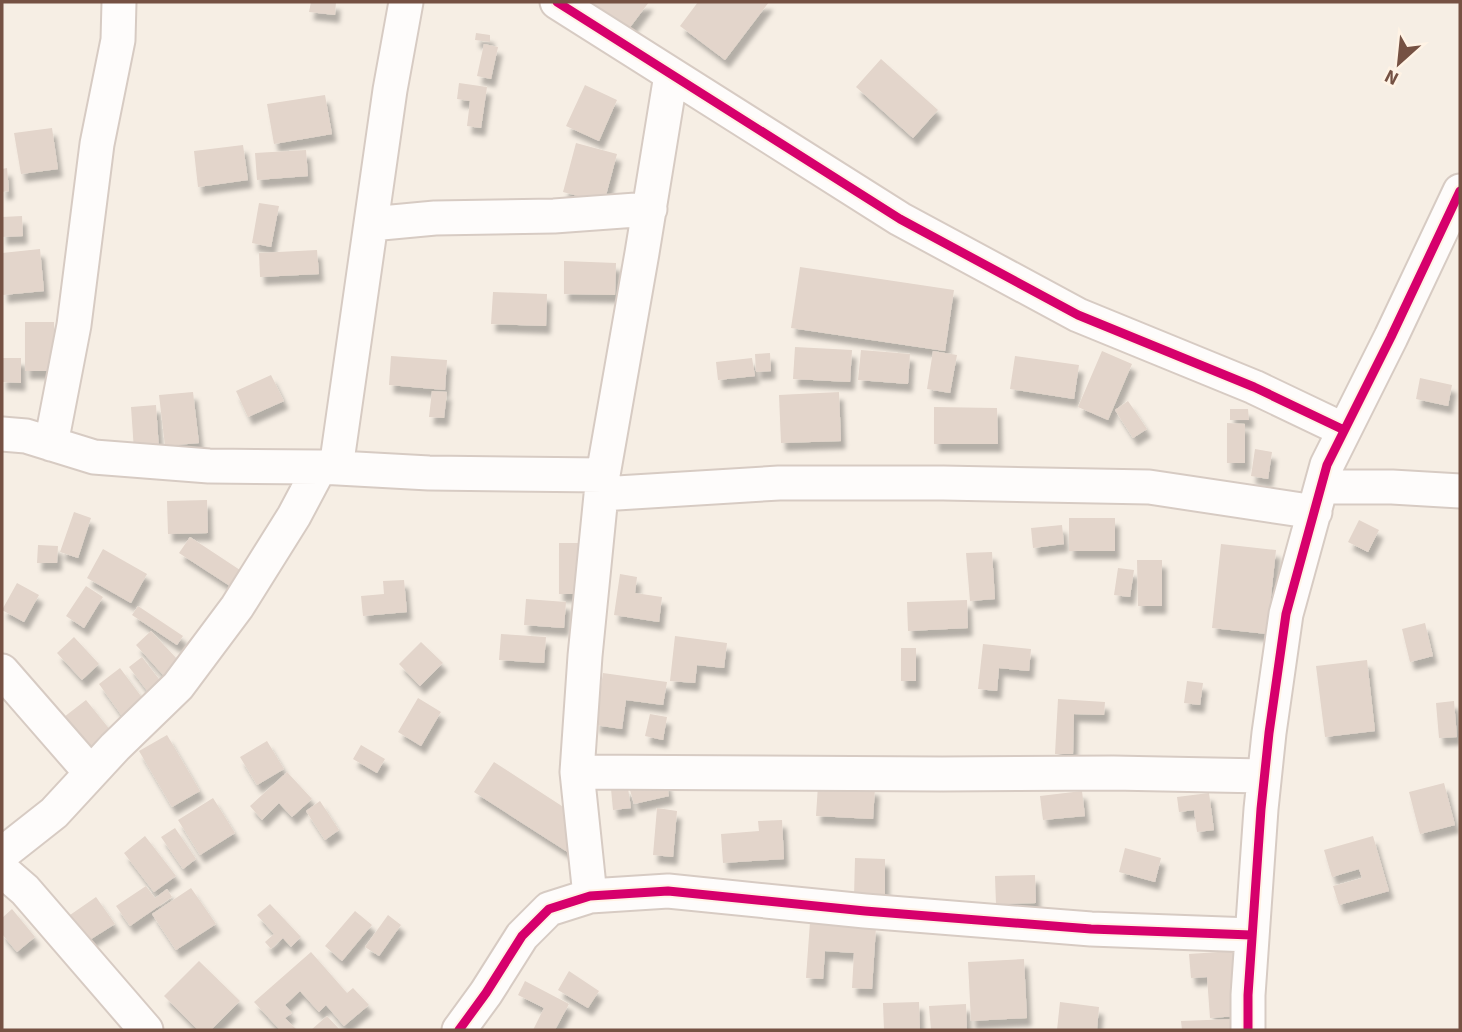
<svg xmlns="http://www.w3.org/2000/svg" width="1462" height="1032" viewBox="0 0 1462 1032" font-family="'Source Sans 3',sans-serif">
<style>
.building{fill:#e3d5cb;filter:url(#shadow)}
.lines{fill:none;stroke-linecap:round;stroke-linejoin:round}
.minor-casing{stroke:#d7cbc3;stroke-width:37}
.minor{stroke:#fefcfb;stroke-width:33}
.cycleway-casing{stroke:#fff3e5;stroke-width:13}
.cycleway{stroke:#d6006c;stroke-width:9}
</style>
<defs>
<filter id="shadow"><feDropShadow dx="4.5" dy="8" stdDeviation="2" flood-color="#0004"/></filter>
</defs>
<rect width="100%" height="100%" fill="#f6eee4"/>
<path class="building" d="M311,2H336L335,15L309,12Z
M591,2H649L628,30Z
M698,2H769L725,60L680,26Z
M476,33L490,35V42L475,40Z
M484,44L498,47L491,79L477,76Z
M881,59L938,110L913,138L856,87Z
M459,83L487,87L481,128L467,126L470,101L457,99Z
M585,85L617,100L599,141L566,126Z
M325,95L332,134L274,144L267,104Z
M52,128L58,169L21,174L14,133Z
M576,143L617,154L604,203L563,192Z
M243,145L248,180L198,187L194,151Z
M306,150L308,176L257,180L255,153Z
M7,168L9,191L2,192V169Z
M259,203L279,206L271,247L252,243Z
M22,216L23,236L2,237V217Z
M40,249L44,291L3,295L2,253Z
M317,250L319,274L260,277L259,253Z
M564,261L616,263L615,295L564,294Z
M800,267L954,290L945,351L791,328Z
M493,292L547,294L546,326L491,324Z
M25,322H54V371H25Z
M795,347L852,350L850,382L793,379Z
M861,350L910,354L908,384L858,380Z
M933,351L957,355L950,393L927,389Z
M1102,351L1132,364L1108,420L1078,407Z
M770,353L771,371L756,372L755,354Z
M391,356L447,360L445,390L389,385Z
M1015,356L1079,365L1074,399L1010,389Z
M2,358H21V383L2,382Z
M752,358L755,376L718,380L716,362Z
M271,375L284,401L248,417L236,391Z
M1420,378L1452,385L1448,406L1416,399Z
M432,391L447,392L444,418L429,417Z
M193,392L199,443L165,446L159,395Z
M839,392L841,441L781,443L779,395Z
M1128,401L1147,429L1133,438L1115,410Z
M156,405L159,449L134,450L131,407Z
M934,407L997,408L998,444H934Z
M1230,409H1248L1249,420H1230Z
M1227,423L1245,424V463H1227Z
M1255,449L1272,452L1268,479L1251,476Z
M207,500L208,533L168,534L167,501Z
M74,512L91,518L78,558L60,552Z
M1069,518H1115V551H1069Z
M1359,520L1379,530L1368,552L1348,542Z
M1062,525L1064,544L1033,548L1031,528Z
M190,537L243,572L233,588L179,553Z
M559,543H588V594H559Z
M1221,544L1276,550L1267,634L1212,628Z
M38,545L58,546L57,563H37Z
M103,549L147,574L131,603L87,578Z
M992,552L995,599L970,601L966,553Z
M1137,560H1162V606H1138Z
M1118,568L1134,570L1130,597L1114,595Z
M620,574L637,577L635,593L662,597L659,622L614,615Z
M404,580L407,612L363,616L361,596L384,594L383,581Z
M17,583L39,595L24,622L2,610Z
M86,586L103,597L84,628L66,616Z
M526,599L566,602L564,628L524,625Z
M967,600L968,628L908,631L907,602Z
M138,606L183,636L177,645L132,615Z
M1425,623L1433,656L1410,662L1402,629Z
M151,631L190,673L174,687L136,645Z
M501,634L546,637L544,663L499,660Z
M675,636L727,643L724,668L697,665L695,683L670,681Z
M74,637L99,664L82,680L57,653Z
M421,642L443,663L420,686L399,664Z
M983,644L1031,649L1029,671L999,668L997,691L978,689Z
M901,648H916V681H901Z
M142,657L165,687L152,697L129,667Z
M1367,660L1375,731L1325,737L1316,666Z
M120,668L149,707L127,723L99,684Z
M603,673L667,682L663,705L626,700L622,729L595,725Z
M1187,681L1203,683L1200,705L1184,703Z
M418,698L441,712L421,746L398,732Z
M1058,699L1105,702L1104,715L1074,714L1073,754H1055Z
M86,700L115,736L93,753L64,717Z
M1454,701L1457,737L1439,738L1436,703Z
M650,714L667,717L663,740L645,736Z
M167,735L200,791L172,807L139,751Z
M267,741L284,769L257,785L240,757Z
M361,745L385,759L377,773L353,759Z
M494,762L588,823L569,853L474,792Z
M287,772L312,799L292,817L279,803L262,820L250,806Z
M666,781L669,796L634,804L630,790Z
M1444,783L1455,825L1420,834L1409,792Z
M818,785L875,788L873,819L816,816Z
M628,788L631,808L613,810L611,789Z
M1082,791L1085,816L1043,820L1040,796Z
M1209,793L1214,830L1197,832L1194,810L1179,812L1177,797Z
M213,798L235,833L200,855L178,820Z
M320,801L339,830L325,840L306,811Z
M657,808L677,811L673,857L653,855Z
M782,820L784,859L723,863L721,834L759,831L758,821Z
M175,828L196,859L183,869L161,837Z
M145,836L176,876L154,892L124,853Z
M1373,836L1389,891L1339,905L1333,886L1362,878L1359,869L1332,877L1324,850Z
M1125,848L1161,858L1155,882L1119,872Z
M855,858L885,859V898L854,897Z
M1035,875L1036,903L996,904L995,876Z
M146,886L155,898L167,889L172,897L130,926L116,906Z
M191,888L216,924L176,950L152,914Z
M96,897L115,924L88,941L70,915Z
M270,904L301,937L291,947L283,938L271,949L265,942L274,934L257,915Z
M12,909L35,937L17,952L2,934V918Z
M355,911L372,925L342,961L325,946Z
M388,915L401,925L379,956L365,947Z
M810,922L876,927L872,989L852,988L854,953L825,951L823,979L806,978Z
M1233,951L1238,1016L1210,1018L1207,977L1191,978L1189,954Z
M311,952L347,993L353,988L369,1005L344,1026L326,1005L319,1012L300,991L285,1005L292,1013L285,1018L297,1030H280L254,1002Z
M1024,959L1027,1018L971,1021L968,962Z
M199,961L240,1001L211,1030H198L164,996Z
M569,971L599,991L588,1008L558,990Z
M525,981L569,1004L555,1030H533L544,1008L518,995Z
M919,1002L920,1030H884L883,1003Z
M1060,1002L1099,1007L1097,1030H1057Z
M966,1004L967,1030H931L929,1006Z
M327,1016L340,1030H311Z
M1233,1019L1234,1030H1182L1181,1021Z"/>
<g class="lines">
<g class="minor-casing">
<path id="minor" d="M557,2L900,219L1078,315L1254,387L1344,430
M371,224L435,218L554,216L650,209
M2,434L26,436L94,457L209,466L320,467L429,473L603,475
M51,444L74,325L97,144L118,40L119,2
M336,468L390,90L406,2
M1321,487H1392L1460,491
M601,494L779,483H943L1149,487L1315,512
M2,671L91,773
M577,772L942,774L1113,773L1264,776
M2,854L54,813L115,747L178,686L237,607L294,516L320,467
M2,870L25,890L146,1030
M590,896L577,772L585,656L603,475L642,253L671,75
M459,1030L486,993L522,936L549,909L590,896L668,891L865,911L1091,929L1251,935
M1248,1030V995L1261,809L1269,733L1286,614L1327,465L1391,337L1460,191"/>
</g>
<use href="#minor" class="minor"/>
<g class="cycleway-casing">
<path id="cycleway" d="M557,2L900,219L1078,315L1254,387L1344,430
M459,1030L486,993L522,936L549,909L590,896L668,891L865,911L1091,929L1251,935
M1248,1030V995L1261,809L1269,733L1286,614L1327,465L1391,337L1460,191"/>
</g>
<use href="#cycleway" class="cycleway"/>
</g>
<rect width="1462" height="1032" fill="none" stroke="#755143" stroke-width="7"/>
<g transform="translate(1399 63) rotate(207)" stroke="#fff3e5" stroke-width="5" paint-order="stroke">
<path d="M0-5L12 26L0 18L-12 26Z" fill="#755143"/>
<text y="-10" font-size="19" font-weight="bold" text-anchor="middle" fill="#755143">N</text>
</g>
</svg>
